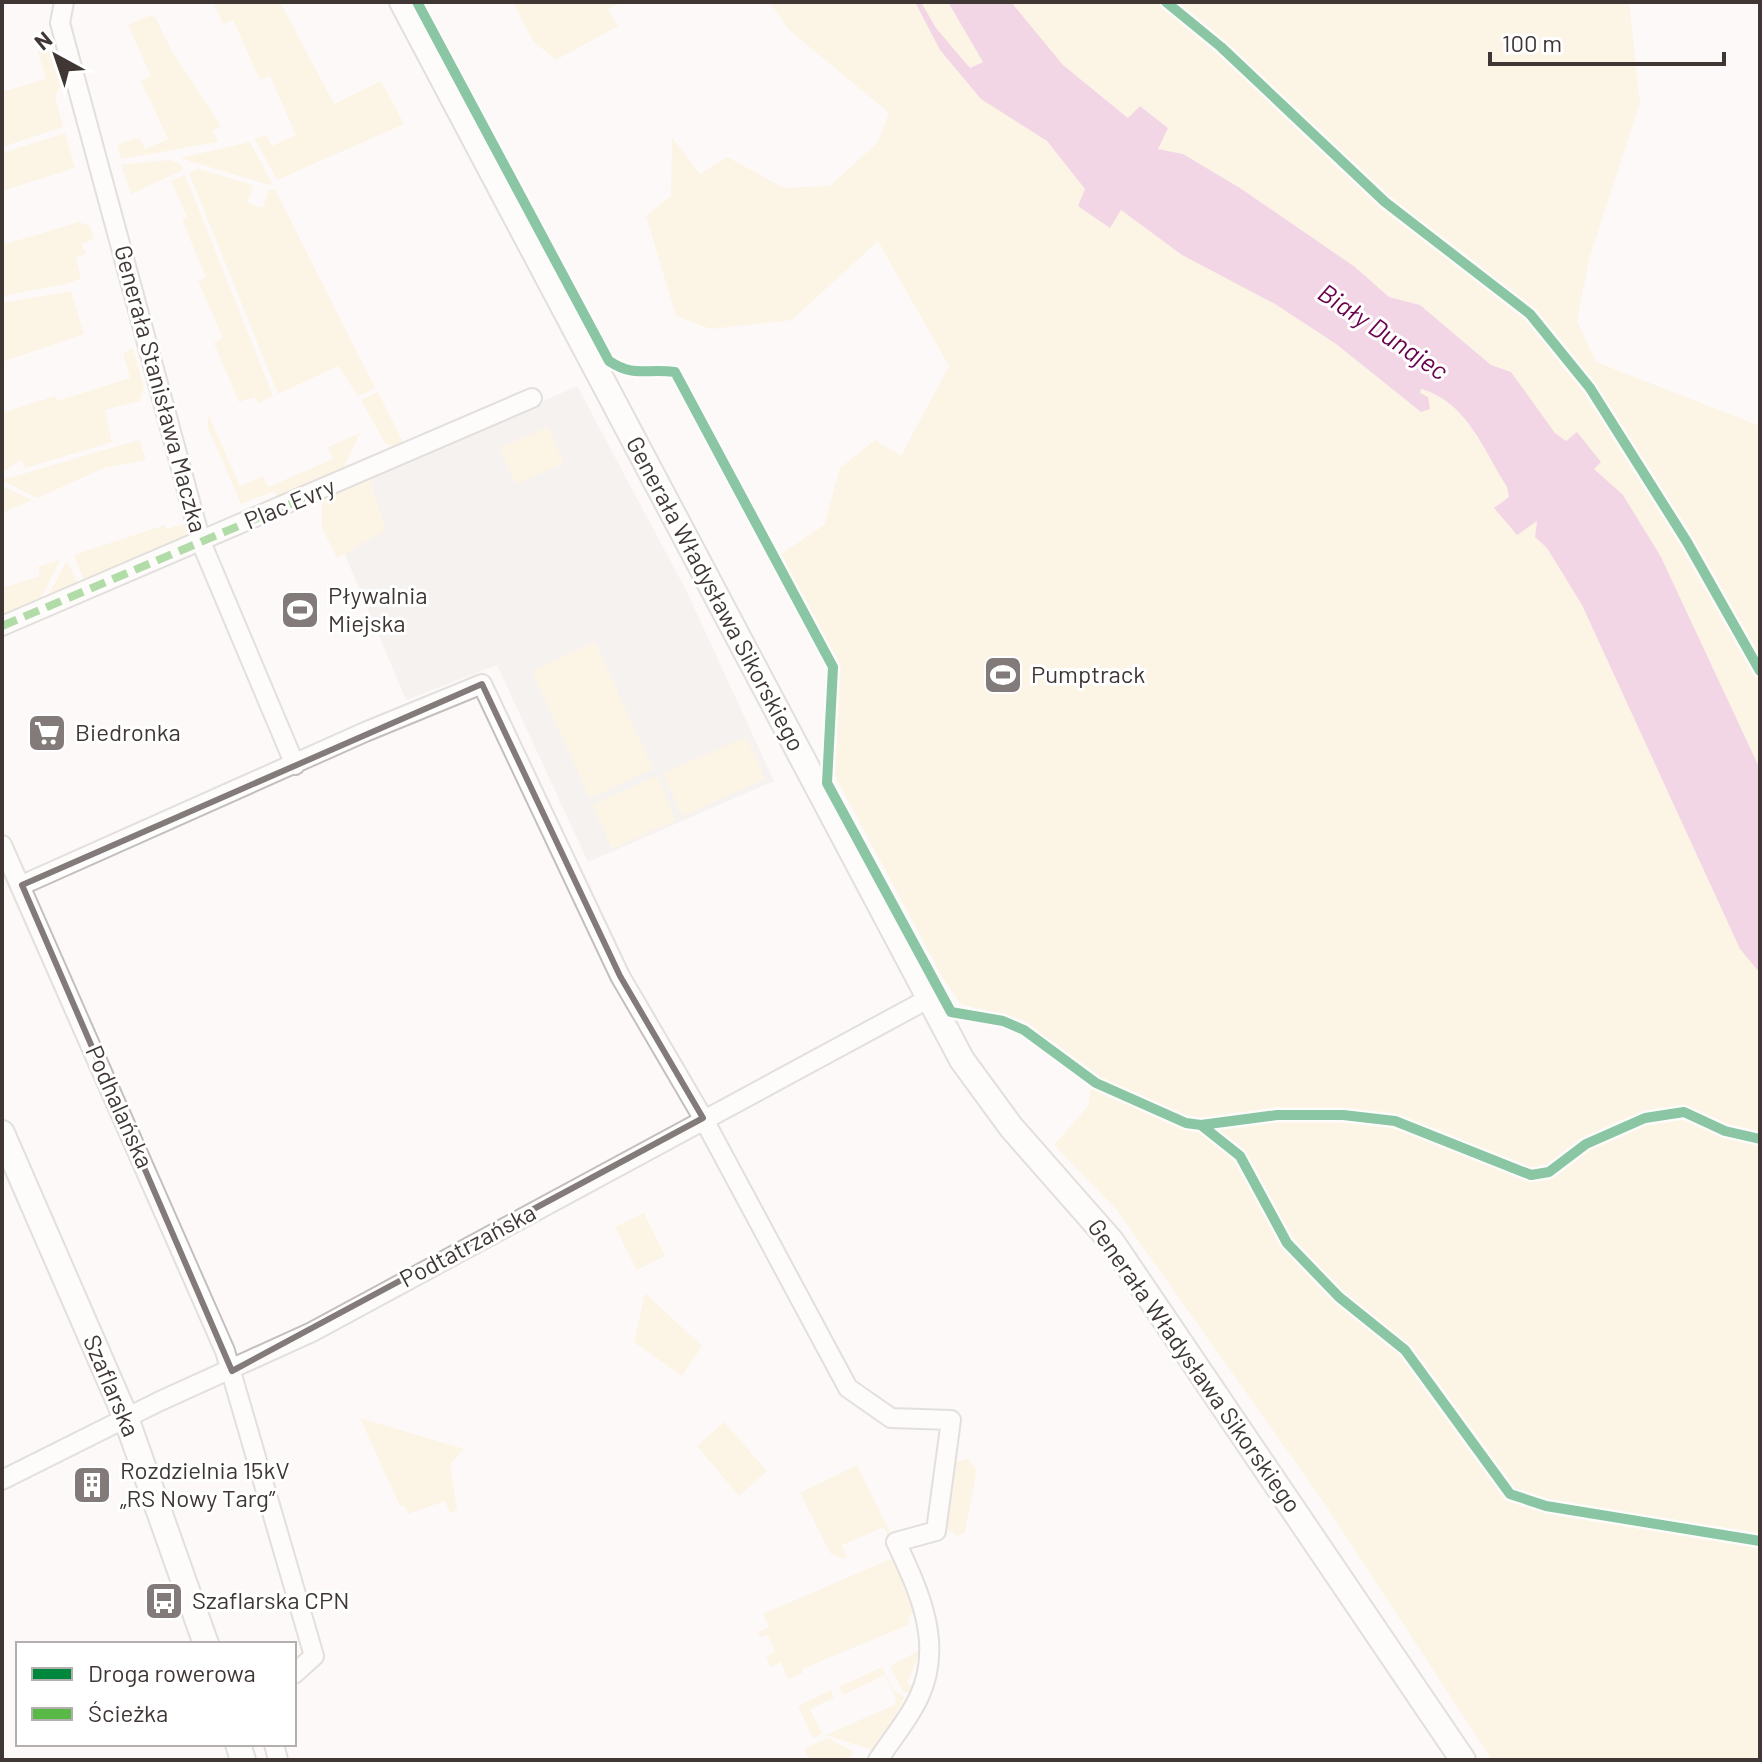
<svg xmlns="http://www.w3.org/2000/svg" width="1762" height="1762" viewBox="0 0 1762 1762" font-family="Barlow,sans-serif">
<style>
.built{fill:#f0e9e6}
.green{fill:#fcedcc}
.water{fill:#e7acce}
.lines{fill:none;stroke-linecap:round;stroke-linejoin:round}
.street-casing{stroke:#c4bfbd;stroke-width:22}
.secondary-casing{stroke:#c4bfbd;stroke-width:28}
.street{stroke:#fffefe;stroke-width:18}
.secondary{stroke:#fffefe;stroke-width:24}
.quiet{stroke:#58b947;stroke-width:8;stroke-dasharray:16 8;stroke-linecap:butt}
.cycleway-casing{stroke:#fff;stroke-width:15}
.cycleway{stroke:#00873e;stroke-width:10}
.marked{fill:none;stroke:#827b79;stroke-width:6;stroke-linejoin:round}
.labels{text-anchor:middle;stroke-width:6;stroke-linejoin:round;paint-order:stroke}
.street-label{font-size:24px;fill:#403735;stroke:#fff}
.poi-label{font-size:24px;fill:#403735;stroke:#fff;text-anchor:start}
.water-label{font-size:26px;font-style:italic;fill:#6a014d;stroke:#fff}
</style>
<rect width="100%" height="100%" fill="#fcf9f8"/>
<path class="built" d="M577,386L687,592L774,781L588,862L497,665L406,700L322,500Z"/>
<path class="green" d="M213,2H280L334,104L381,81L404,124L277,180L255,139L266,135L272,146L296,135L270,76L260,80L233,20L223,24Z
M513,2H622L608,9L618,26L556,60L533,41Z
M770,2H915L940,50L981,98L1047,141L1085,189L1078,207L1121,210L1182,255L1275,304L1336,344L1421,412L1420,389C1467,402 1483,449 1507,487L1509,497L1495,508L1537,520L1535,537L1547,548L1582,605L1740,949L1760,973V1760H1492L1323,1501L1116,1209L1054,1145L1088,1106L1094,1073L1023,1020L961,1004L944,980L834,774L840,667L781,554L824,525L840,468L875,440L901,456L949,366L878,241L792,320L711,329L676,316L646,216L671,196L672,137L700,174L727,157L784,188L830,186L877,143L889,113L788,29Z
M921,2H948L983,62L970,68L936,28Z
M1011,2H1629L1640,103L1590,256L1577,321L1596,362L1760,426V769L1661,557L1623,495L1593,469L1577,433L1566,441L1555,433L1511,372L1491,365L1420,305L1389,297L1355,267L1240,188L1183,154L1158,149L1168,128L1141,106L1129,118L1063,65Z
M149,16L155,17L173,53L221,126L213,131L218,142L121,159L117,145L139,137L145,149L168,139L141,81L151,76L128,25Z
M51,47L62,84L55,96L63,127L2,147V92L46,79L38,51Z
M65,133L75,168L2,191V153Z
M250,142L272,183L269,185L180,158Z
M169,160L180,164L183,170L131,194L121,165Z
M198,169L253,185L247,203L263,208L268,191L275,189L375,388L358,396L338,366L278,394L189,173Z
M185,175L273,396L258,403L255,397L239,402L214,343L223,338L198,281L206,277L182,220L187,217L171,181Z
M79,222L90,226L94,239L82,244L86,254L76,257L81,278L70,283L2,296V240L6,244Z
M71,291L84,334L2,362V303Z
M133,348L144,388L140,401L105,410L112,442L25,468L21,459L2,473V413L55,396L57,401L130,378L123,353Z
M378,392L405,446L395,449L385,443L361,400Z
M208,414L240,486L263,476L268,487L333,459L328,447L360,433L341,473L279,501L274,491L241,504L208,428Z
M548,427L564,463L516,484L500,448Z
M139,440L146,460L104,468L37,498L2,480Z
M369,478L386,530L337,558L322,528V500Z
M2,486L32,500L2,513Z
M184,524L187,533L178,545L85,583L74,555L165,525L166,529Z
M60,560L39,602L2,617V588L40,576L38,567Z
M67,561L79,586L46,599Z
M595,642L653,769L590,798L532,671Z
M746,737L765,779L682,816L663,773Z
M657,776L676,820L612,849L592,805Z
M644,1213L665,1256L637,1270L615,1227Z
M645,1293L702,1346L682,1376L634,1342Z
M360,1418L464,1449L450,1464L457,1510L450,1513L445,1501L408,1514L405,1506H400Z
M724,1422L767,1471L739,1496L697,1446Z
M967,1459L977,1469L966,1527L965,1533L957,1536L944,1527L951,1464Z
M857,1465L893,1538L889,1539L884,1527L842,1545L847,1557L842,1559L830,1553L800,1493Z
M895,1557L918,1610L908,1617L910,1624L802,1669L803,1673L788,1679L781,1662L770,1667L766,1657L775,1652L768,1635L760,1637L758,1632L769,1627L763,1614Z
M920,1650L925,1655L917,1659L907,1683L915,1687L912,1695L903,1691L890,1666Z
M882,1667L894,1691L905,1697L876,1751L826,1735L894,1705L896,1698L885,1675L843,1695L839,1687Z
M831,1690L834,1698L810,1709L822,1734L813,1738L798,1706Z
M828,1738L853,1752L849,1760H809L804,1749Z"/>
<path class="water" d="M915,2H921L936,28L970,68L983,62L948,2H1011L1063,65L1128,118L1140,106L1168,128L1158,149L1183,154L1240,188L1355,267L1389,297L1420,305L1491,365L1511,372L1555,433L1566,441L1577,432L1601,462L1594,469L1623,495L1661,557L1760,769V973L1740,949L1582,605L1547,548L1535,537L1537,521L1517,535L1494,508L1509,497L1507,487C1483,449 1467,402 1421,389L1420,393L1428,397L1430,409L1421,412L1336,344L1275,304L1182,255L1121,210L1110,228L1078,206L1085,189L1047,141L981,99L940,50Z"/>
<g class="lines">
<g class="street-casing">
<path id="street" d="M64,2L60,23L201,542L295,765
M2,626L532,398
M2,845L225,1351L314,1656L294,1674
M22,885L365,732L482,684L620,976L703,1118L848,1388L891,1418L951,1420L936,1531L896,1542C919,1591 944,1644 919,1697C909,1719 891,1740 878,1760
M2,1480L158,1402L312,1332L928,999
M274,1744L278,1760"/>
</g>
<g class="secondary-casing">
<path id="secondary" d="M402,2L962,1060L1011,1127L1112,1242L1463,1760
M2,1133L126,1418L206,1644
M238,1744L243,1760"/>
</g>
<use href="#street" class="street"/>
<use href="#secondary" class="secondary"/>
<path class="quiet" d="M2,626L319,492"/>
<g class="cycleway-casing">
<path id="cycleway" d="M417,2L609,361C635,378 645,368 675,372L833,667L827,783L951,1012L1003,1021L1024,1030L1096,1083L1186,1123L1201,1125L1277,1115H1343L1395,1121L1531,1175L1549,1172L1586,1144L1645,1118L1684,1112L1725,1131L1760,1139
M1166,2L1221,47L1385,202L1530,314L1590,388L1687,542L1760,671
M1201,1125L1240,1156L1287,1243L1339,1297L1405,1350L1510,1494L1546,1506L1760,1541"/>
</g>
<use href="#cycleway" class="cycleway"/>
</g>
<path d="M0 0H1762V1762H0ZM482,684L620,976L703,1118L232,1371L22,885Z" fill="#fcf9f8" fill-opacity=".55" fill-rule="evenodd"/>
<path class="marked" d="M482,684L620,976L703,1118L232,1371L22,885Z"/>
<defs>
<g id="stadium-square" transform="scale(2)"><rect x="-9" y="-9" width="18" height="18" rx="4" fill="#827b79" stroke="#fff"/><path d="M0-5a6.5 5 0 1 0 0 10a6.5 5 0 1 0 0-10ZM-3.5-1.8h7v3.6h-7Z" fill="#fff"/></g>
<g id="supermarket-square" transform="scale(2)"><rect x="-9" y="-9" width="18" height="18" rx="4" fill="#827b79" stroke="#fff"/><path d="M-6-5.5h2.5l.6 2H6L4.5 2H-2.5L-4.4-4H-6ZM-1.5 3.2a1.3 1.3 0 1 0 .1 0ZM3 3.2a1.3 1.3 0 1 0 .1 0Z" fill="#fff"/></g>
<g id="building-square" transform="scale(2)"><rect x="-9" y="-9" width="18" height="18" rx="4" fill="#827b79" stroke="#fff"/><path d="M-4-6H4V6H1V3H-1V6H-4ZM-2.5-4.3h1.7v1.8h-1.7ZM.8-4.3h1.7v1.8H.8ZM-2.5-1h1.7V.8h-1.7ZM.8-1h1.7V.8H.8Z" fill="#fff"/></g>
<g id="bus-square" transform="scale(2)"><rect x="-9" y="-9" width="18" height="18" rx="4" fill="#827b79" stroke="#fff"/><path d="M-5-6H5V4H4V6H2V4H-2V6H-4V4H-5ZM-3.5-4V0h7V-4ZM-3.5 1.2v1.5H-2V1.2ZM2 1.2v1.5H3.5V1.2Z" fill="#fff"/></g>
</defs>
<g fill-rule="evenodd">
<use href="#stadium-square" x="300" y="610"/>
<use href="#stadium-square" x="1003" y="675"/>
<use href="#supermarket-square" x="47" y="733"/>
<use href="#building-square" x="92" y="1485"/>
<use href="#bus-square" x="164" y="1601"/>
</g>
<g class="labels">
<g class="street-label">
<text transform="translate(160 389) rotate(75)" y="8">Generała Stanisława Maczka</text>
<text transform="translate(290 504) rotate(-23)" y="8">Plac Evry</text>
<text transform="translate(715 594) rotate(62)" y="8">Generała Władysława Sikorskiego</text>
<text transform="translate(119 1107) rotate(66)" y="8">Podhalańska</text>
<text transform="translate(468 1246) rotate(-28)" y="8">Podtatrzańska</text>
<text transform="translate(1194 1366) rotate(55)" y="8">Generała Władysława Sikorskiego</text>
<text transform="translate(111 1386) rotate(67)" y="8">Szaflarska</text>
</g>
<g class="poi-label">
<text x="328" y="604">Pływalnia<tspan x="328" dy="28">Miejska</tspan></text>
<text x="1031" y="683">Pumptrack</text>
<text x="75" y="741">Biedronka</text>
<text x="120" y="1479">Rozdzielnia 15kV<tspan x="120" dy="28">„RS Nowy Targ”</tspan></text>
<text x="192" y="1609">Szaflarska CPN</text>
</g>
<g class="water-label">
<text transform="translate(1383 332) rotate(34)" y="9">Biały Dunajec</text>
</g>
</g>
<rect width="1762" height="1762" fill="none" stroke="#403735" stroke-width="8"/>
<rect x="16" y="1642" width="280" height="104" fill="#ffffff" stroke="#b3afae" stroke-width="2"/>
<rect x="32" y="1668" width="40" height="12" fill="#00873e" stroke="#b3afae" stroke-width="2"/>
<text x="88" y="1682" font-size="24" fill="#403735">Droga rowerowa</text>
<rect x="32" y="1708" width="40" height="12" fill="#58b947" stroke="#b3afae" stroke-width="2"/>
<text x="88" y="1722" font-size="24" fill="#403735">Ścieżka</text>
<g transform="translate(56 56) rotate(320)" stroke="#ffffff" stroke-width="6" paint-order="stroke">
<path d="M0-6L14 30L0 20L-14 30Z" fill="#403735"/>
<text y="-12" font-size="22" font-weight="bold" text-anchor="middle" fill="#403735">N</text>
</g>
<path d="M1490 52v12h234v-12" fill="none" stroke="#403735" stroke-width="4"/>
<text x="1502" y="52" font-size="24" fill="#403735" stroke="#ffffff" stroke-width="6" paint-order="stroke">100 m</text>
</svg>
